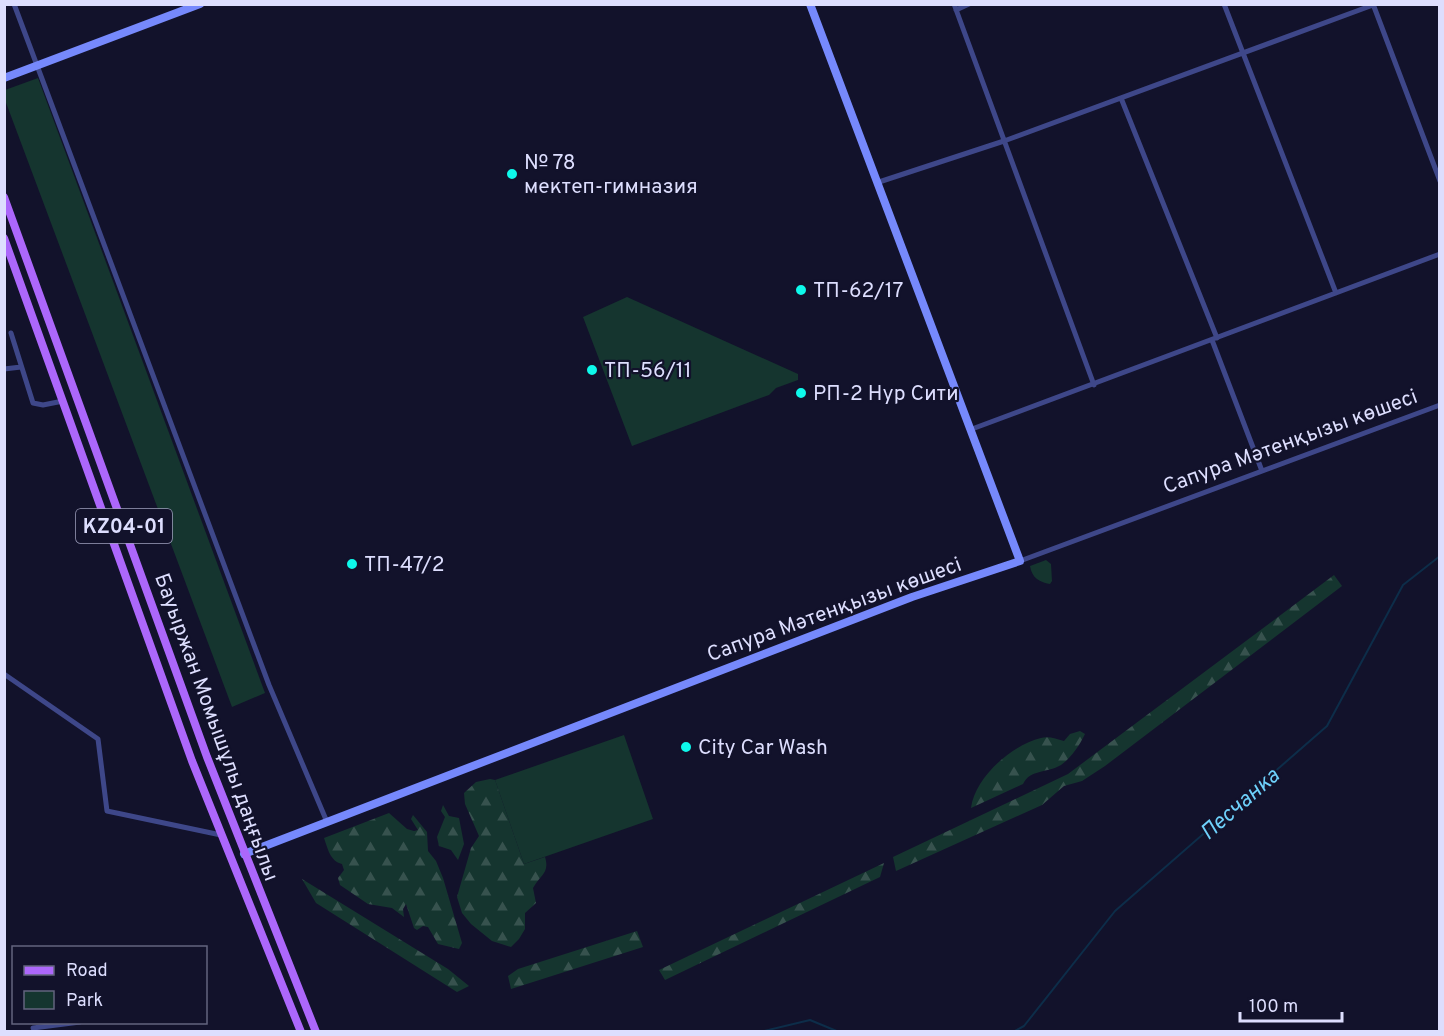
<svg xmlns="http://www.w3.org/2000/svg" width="1444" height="1036" viewBox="0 0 1444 1036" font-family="Overpass,sans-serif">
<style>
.green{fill:#15352f}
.forest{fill:url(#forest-firs)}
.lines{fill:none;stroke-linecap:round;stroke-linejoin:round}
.stream{stroke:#0d2d49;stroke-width:2}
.street{stroke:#3e4789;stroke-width:5}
.secondary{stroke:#7689fc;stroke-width:8}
.primary{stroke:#ac67fb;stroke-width:8}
.poi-dot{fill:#0ef9eb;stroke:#12122b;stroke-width:2}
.labels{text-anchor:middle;stroke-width:4.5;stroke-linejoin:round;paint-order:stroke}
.shield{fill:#12122b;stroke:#a0a1bf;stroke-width:1.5}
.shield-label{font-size:20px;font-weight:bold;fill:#dddefe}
.poi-label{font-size:21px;fill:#dddefe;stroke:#12122b;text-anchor:start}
.street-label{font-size:21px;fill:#dddefe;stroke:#12122b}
.water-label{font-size:22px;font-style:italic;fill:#6ed1fb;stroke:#12122b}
</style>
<defs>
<pattern id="forest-firs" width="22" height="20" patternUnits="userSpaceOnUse" patternTransform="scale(1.5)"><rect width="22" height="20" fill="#15352f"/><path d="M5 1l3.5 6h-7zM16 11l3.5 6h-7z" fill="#37524e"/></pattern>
</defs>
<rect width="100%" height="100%" fill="#12122b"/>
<path class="green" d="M38,78L265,693L232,707L5,100V90Z
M627,297L798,374V380L776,388L769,395L632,446L583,317Z
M1046,560L1051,564L1052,581L1050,584C1039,582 1032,578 1030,566Z
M624,735L653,819L524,864L495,780Z"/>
<path class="forest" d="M1334,575L1342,586L1105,766L1082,781L1064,786L1042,805L896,871L893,857L1068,774Z
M1080,731L1085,734C1079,746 1072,757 1061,765C1048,773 1030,769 1023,784L971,808C975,777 1012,745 1041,738C1049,736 1056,739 1064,741L1070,734Z
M490,779L495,780L524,864L545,857C550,873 540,875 533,888L536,903L525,913V929L519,939L511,947L492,941L471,924L462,913L457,897L471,848L479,836L465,804L464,793L476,782Z
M443,805L449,816L459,818L464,844L458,860L451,850L439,846L437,837L445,817L441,811Z
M389,813L407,829L414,831L418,830L411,819L413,815L427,832L428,851L436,861L443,878L462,943L459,949L438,944L428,927L423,926L417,930L414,928L406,904L403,909L404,917L392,908L368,904L340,885L338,878L344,870L342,864C330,861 328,849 324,838Z
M884,863L880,877L665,980L659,970Z
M302,879L448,969L469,986L457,992L316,903Z
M637,931L643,947L511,989L508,976L518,969Z"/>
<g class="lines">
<path class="stream" d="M760,1032L810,1020L839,1032
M1013,1032L1024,1026L1115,911L1327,726L1403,585L1440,556"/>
<path class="street" d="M14,4L269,685L327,822
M954,4L1094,385
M1224,4L1336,293
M1373,4L1440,181
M956,10L969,4
M1121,98L1217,338
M879,182L1004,141L1373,5
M11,333L33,403L43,405L63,401
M1212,340L1262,471
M4,369L21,367
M972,429L1440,254
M1020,561L1440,405
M4,674L98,739L107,811L221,835
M33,1028L80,1022"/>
<path class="secondary" d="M4,78L200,4
M244,854L912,597L1020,561L810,4"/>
<path class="primary" d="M4,197L207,757L316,1032
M4,238L192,761L301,1032"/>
</g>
<g class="poi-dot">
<circle cx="512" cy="174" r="6"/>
<circle cx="801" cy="290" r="6"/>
<circle cx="592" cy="370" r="6"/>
<circle cx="801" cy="393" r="6"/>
<circle cx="352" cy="564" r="6"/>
<circle cx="686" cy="747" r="6"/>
</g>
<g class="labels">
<rect class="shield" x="76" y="509" width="96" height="34" rx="4.5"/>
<g class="shield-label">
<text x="124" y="533">KZ04-01</text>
</g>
<g class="poi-label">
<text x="524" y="169">№ 78<tspan x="524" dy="24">мектеп-гимназия</tspan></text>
<text x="813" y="297">ТП-62/17</text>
<text x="604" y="377">ТП-56/11</text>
<text x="813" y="400">РП-2 Нур Сити</text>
<text x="364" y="571">ТП-47/2</text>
<text x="698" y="754">City Car Wash</text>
</g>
<g class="street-label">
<text transform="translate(1290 441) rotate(-20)" y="7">Сапура Мәтенқызы көшесі</text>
<text transform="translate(834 609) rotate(-20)" y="7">Сапура Мәтенқызы көшесі</text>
<text transform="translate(217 727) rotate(70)" y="7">Бауыржан Момышұлы даңғылы</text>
</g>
<g class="water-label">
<text transform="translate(1239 803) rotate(-41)" y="8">Песчанка</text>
</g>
</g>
<rect width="1444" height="1036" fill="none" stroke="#dddefe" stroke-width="12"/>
<rect x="12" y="946" width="195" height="78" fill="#12122b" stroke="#63647f" stroke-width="1.5"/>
<rect x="24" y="966" width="30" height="9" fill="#ac67fb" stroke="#63647f" stroke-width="1.5"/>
<text x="66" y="976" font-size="18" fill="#dddefe">Road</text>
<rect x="24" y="991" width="30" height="18" fill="#15352f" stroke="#63647f" stroke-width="1.5"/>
<text x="66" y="1006" font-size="18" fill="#dddefe">Park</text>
<path d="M1240 1012v9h102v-9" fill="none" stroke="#dddefe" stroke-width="3"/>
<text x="1249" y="1012" font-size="18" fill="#dddefe" stroke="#12122b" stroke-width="4.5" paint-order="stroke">100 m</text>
</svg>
